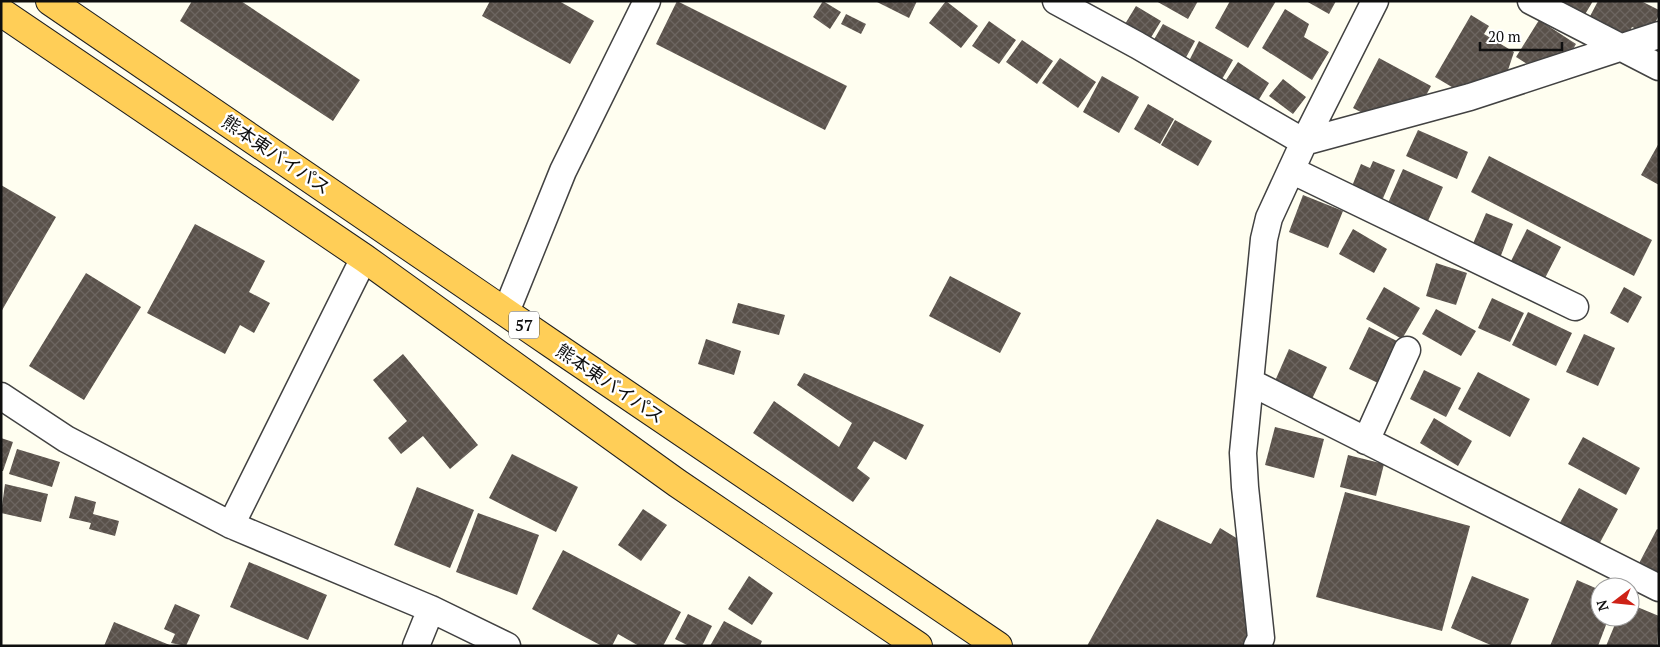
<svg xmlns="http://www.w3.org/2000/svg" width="1660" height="647" viewBox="0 0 1660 647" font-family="'PT Serif','Noto Sans JP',serif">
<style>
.building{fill:url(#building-cross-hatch)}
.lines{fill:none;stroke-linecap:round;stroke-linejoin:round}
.minor-casing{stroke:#424242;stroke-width:29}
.trunk-casing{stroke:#202020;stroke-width:30}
.minor{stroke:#fff;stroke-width:26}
.trunk{stroke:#ffce57;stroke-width:28}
.labels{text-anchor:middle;stroke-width:5;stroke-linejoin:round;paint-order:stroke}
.shield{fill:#fff;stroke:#575757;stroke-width:1}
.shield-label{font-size:16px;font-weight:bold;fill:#0f0f0f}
.street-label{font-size:18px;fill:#0f0f0f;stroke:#fff}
</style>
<defs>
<pattern id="building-cross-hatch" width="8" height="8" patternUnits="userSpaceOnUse" patternTransform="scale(1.25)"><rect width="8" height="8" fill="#59514a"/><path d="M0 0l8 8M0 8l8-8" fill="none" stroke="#6c6560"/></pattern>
</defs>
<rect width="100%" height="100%" fill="#fffef0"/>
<path class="building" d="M192,1H241L360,80L333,121L180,21Z
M490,1H559L594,21L570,64L482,16Z
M677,1L847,86L825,130L656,44Z
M823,1L841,12L830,29L813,17Z
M875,1H917L909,18Z
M946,1L978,26L961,48L929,23Z
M1156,1H1198L1188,19Z
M1230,1H1276L1248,48L1215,28Z
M1306,1H1336L1329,14Z
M1559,1H1593L1584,16Z
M1598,1H1641L1659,10V15L1649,35L1632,27L1626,39L1588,20Z
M1136,6L1161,21L1147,44L1122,29Z
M1285,9L1309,24L1304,37L1329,52L1312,80L1262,48Z
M846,14L866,24L861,34L841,24Z
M1471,15L1489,26L1484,34L1514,52L1506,76L1462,93L1435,77Z
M1539,20L1576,44L1565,63L1538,71L1516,57Z
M989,21L1016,40L999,64L972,46Z
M1163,24L1195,41L1184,61L1152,43Z
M1022,40L1053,61L1037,84L1006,62Z
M1199,41L1233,60L1221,81L1189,61Z
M1060,58L1096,82L1078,108L1042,83Z
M1379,58L1431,86L1421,105L1376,120L1353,108Z
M1238,62L1269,83L1258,101L1226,80Z
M1102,76L1139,97L1119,133L1083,112Z
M1283,79L1306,97L1293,114L1269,96Z
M1148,104L1174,119L1160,144L1134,129Z
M1175,120L1212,141L1198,166L1161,145Z
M1418,130L1468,152L1457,179L1406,156Z
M1659,143V185L1641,175Z
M1489,156L1652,240L1634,276L1471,192Z
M1373,161L1395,170L1381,203L1350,191L1361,164L1370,168Z
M1403,169L1443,187L1428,221L1388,203Z
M1,185L56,217L1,312Z
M1303,195L1343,211L1328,248L1289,232Z
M1486,213L1513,224L1500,258L1472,246Z
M195,224L265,261L249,292L270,303L254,333L240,325L225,354L147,313Z
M1353,229L1387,249L1374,273L1339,254Z
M1527,229L1561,247L1544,280L1510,263Z
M1436,263L1467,273L1456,305L1426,296Z
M86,273L141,307L84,400L29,366Z
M950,276L1021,313L1000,353L929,316Z
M1384,287L1420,308L1402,339L1366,319Z
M1624,287L1642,297L1628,323L1610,313Z
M1492,298L1524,313L1510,342L1478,328Z
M738,303L785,315L779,335L732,323Z
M1436,309L1476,331L1461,356L1422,334Z
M1528,312L1572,333L1556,366L1512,345Z
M1369,327L1397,341L1378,383L1349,369Z
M1584,334L1615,348L1598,386L1566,372Z
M706,339L741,351L734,375L698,364Z
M1289,349L1327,367L1312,399L1275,381Z
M403,354L478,445L450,469L423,436L401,454L388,438L407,421L373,380Z
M1424,370L1461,388L1446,417L1410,399Z
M1478,372L1530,399L1510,437L1458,409Z
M804,373L924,425L906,460L874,441L857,468L870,478L853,502L753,433L774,401L839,447L852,423L797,385Z
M1434,418L1472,441L1458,466L1420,443Z
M1275,427L1324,439L1314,478L1265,465Z
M1583,437L1640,468L1626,495L1568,464Z
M1,438L13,442L3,471H1Z
M17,449L60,462L52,487L9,474Z
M512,454L578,487L556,532L489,498Z
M1348,455L1384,464L1376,496L1340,487Z
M5,484L48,494L41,522L1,513Z
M417,487L474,510L450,568L394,545Z
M1579,488L1618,509L1596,550L1557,528Z
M1345,492L1470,526L1442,631L1316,597Z
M75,496L96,502L93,514L119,521L115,536L89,529L91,523L69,518Z
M643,509L667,525L641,561L618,545Z
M478,513L539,535L517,595L456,572Z
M1157,519L1211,544L1220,528L1243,542L1264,646H1087Z
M1657,529L1659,530V580L1636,569Z
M563,550L681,612L663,646H639L618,634L612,646H602L532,609Z
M249,562L327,595L308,640L230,607Z
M749,576L773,593L752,625L728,609Z
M1472,576L1529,599L1510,646H1493L1451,628Z
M1577,580L1600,590V617H1609L1598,646H1550Z
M175,604L200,615L186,646L171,643L175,634L164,629Z
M1630,604L1659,616L1657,646H1606L1618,617H1630Z
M688,614L712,626L702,646H689L675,639Z
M724,621L762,641L760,646H710Z
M114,622L172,646H104Z"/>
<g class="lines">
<g class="minor-casing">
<path id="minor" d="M1056,1L1137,45L1304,142L1470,97L1659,35
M1531,1L1659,67
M1291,170L1575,307
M506,312L563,171L647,1
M1250,382L1659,588
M1,396L66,439L231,525L431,609L507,646
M1366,441L1407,350
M231,525L364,258
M416,646L431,609
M1257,646L1261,638L1245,487L1243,453L1264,239L1269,218L1304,142L1375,1"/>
</g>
<g class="trunk-casing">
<path id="trunk" d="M50,1L552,344L998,646
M1,12L364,258L677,483L918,646"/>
</g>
<use href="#minor" class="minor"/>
<use href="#trunk" class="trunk"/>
</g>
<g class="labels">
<rect class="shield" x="509" y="311.5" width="30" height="27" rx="4"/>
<g class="shield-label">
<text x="524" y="331">57</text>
</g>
<g class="street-label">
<text transform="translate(276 155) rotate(34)" y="6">熊本東バイパス</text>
<text transform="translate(610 384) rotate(34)" y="6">熊本東バイパス</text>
</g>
</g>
<rect width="1660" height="647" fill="none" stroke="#0f0f0f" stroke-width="5"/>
<g transform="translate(1615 602) rotate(254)"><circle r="24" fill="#ffffff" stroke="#9f9f9f"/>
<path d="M0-4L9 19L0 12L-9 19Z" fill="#ce2217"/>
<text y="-8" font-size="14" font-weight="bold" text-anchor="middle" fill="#0f0f0f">N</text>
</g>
<path d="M1480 42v8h82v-8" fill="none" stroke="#0f0f0f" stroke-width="2.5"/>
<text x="1488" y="42" font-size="15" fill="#0f0f0f" stroke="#ffffff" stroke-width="4" paint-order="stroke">20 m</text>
</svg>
